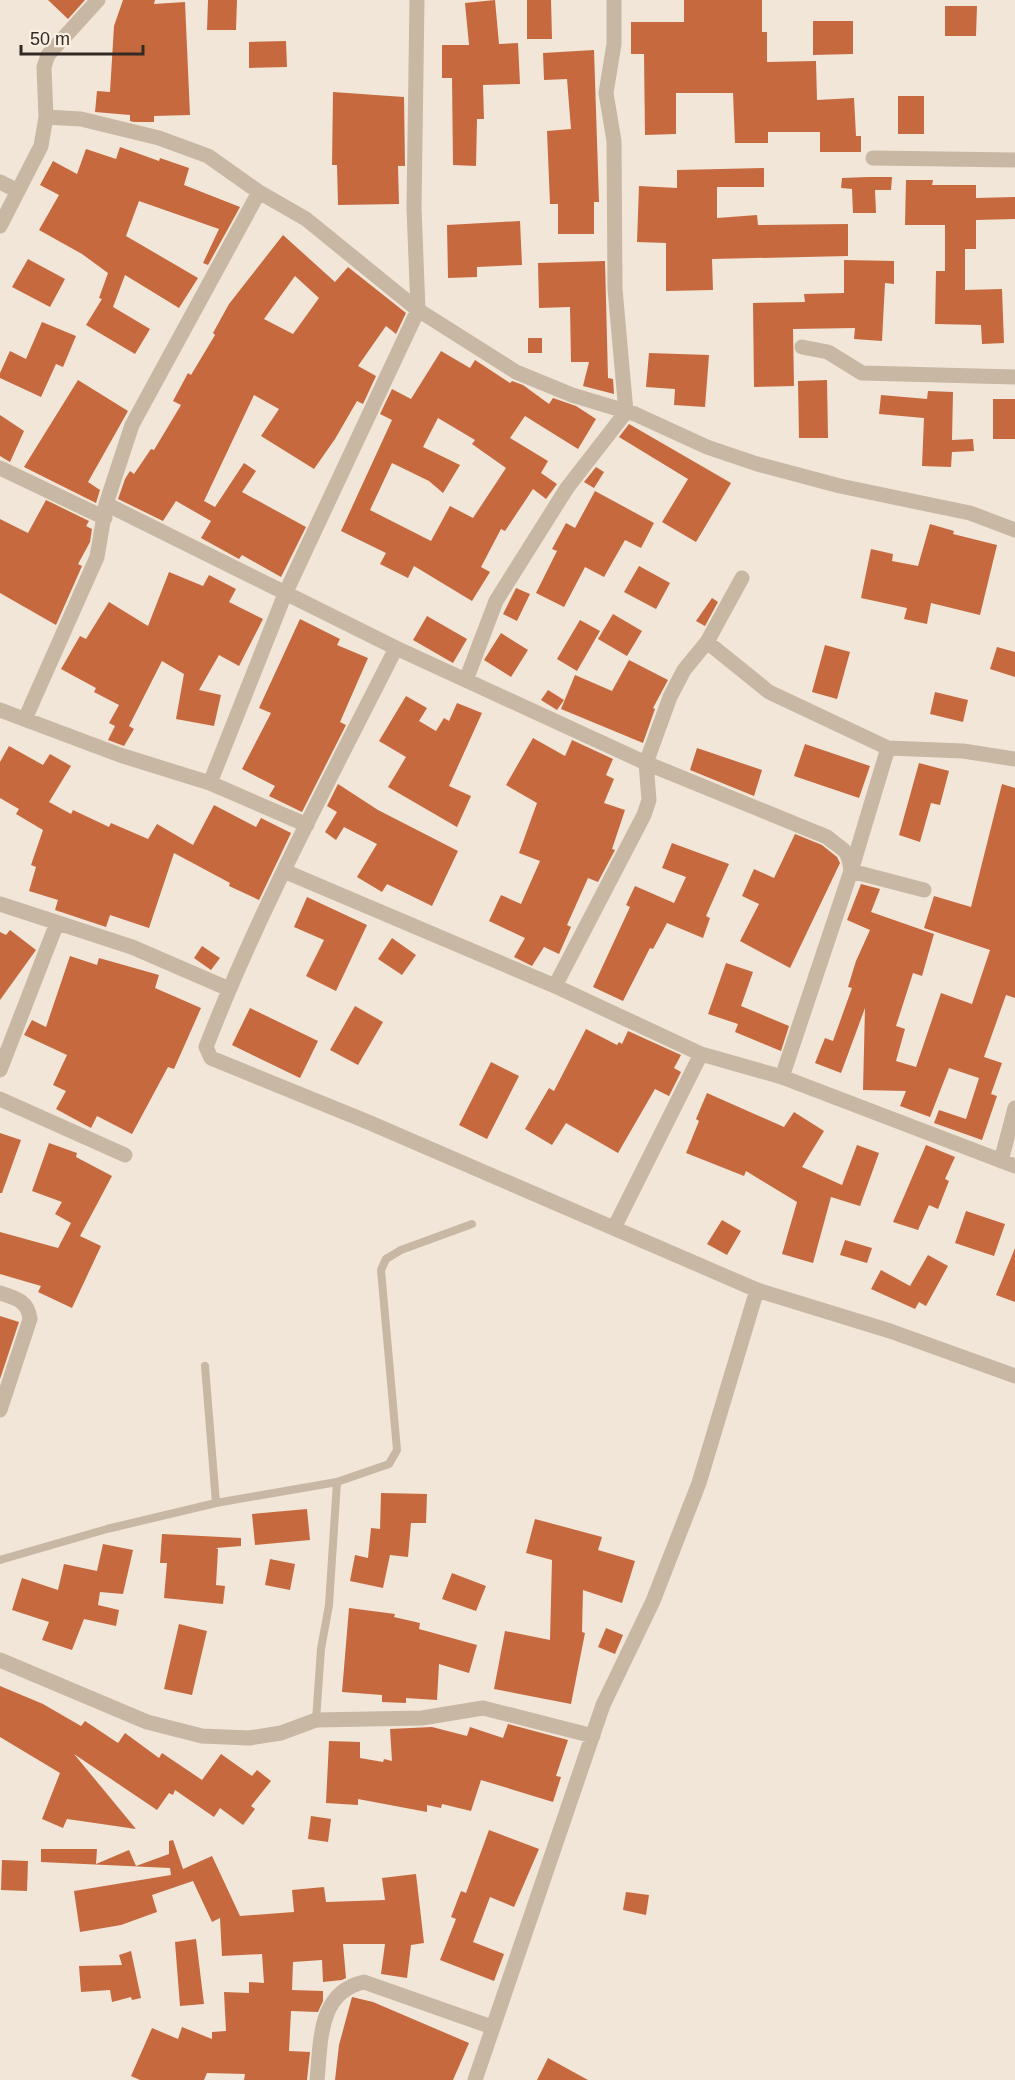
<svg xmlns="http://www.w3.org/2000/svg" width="1015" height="2080" viewBox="0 0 1015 2080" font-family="Arial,sans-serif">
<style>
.building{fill:#c6693f;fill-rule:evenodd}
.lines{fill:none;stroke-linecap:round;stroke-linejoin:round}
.lane{stroke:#c8b7a3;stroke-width:8}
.street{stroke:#c8b7a3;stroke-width:15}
</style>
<rect width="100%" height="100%" fill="#f1e6d7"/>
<path class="building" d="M48,0H85L68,19Z
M123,0H155L154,4L185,2L190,115L154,116V122H134L130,121V115L95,112L97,91L110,92L114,26Z
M208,0H237L236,30H207Z
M495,0L499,44L518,43L520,84L483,85L484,119H477L476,166L453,165L452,78H442V45H469L465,3Z
M527,0H551L552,39H527Z
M684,0H762V32H767V62L816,61L817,100L854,98L856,136H861V152H820V132H768V143H735L733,93H676V134L645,135L644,54H631V22H684Z
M945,6H977L976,36H945Z
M813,21H853V54L813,55Z
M286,41L287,67L249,68V42Z
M594,50L599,202H594V234H558V204H550L547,131L571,129L567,79L544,80L543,53Z
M333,92L404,97L405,166H398L399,204L338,205L337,165H332Z
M898,96H924V134H898Z
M120,147L159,161L160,158L189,168L184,185L240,207L208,265L203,263L219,229L139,201L126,236L198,278L179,308L125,275L113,307L150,329L135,354L86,325L102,299L99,298L108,273L82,254L39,230L59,195L40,185L53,161L77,174L86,149L116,159Z
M764,168V187H717V218L757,215L758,225L848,224V256L712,259L713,290L666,291V243L637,242L639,186L677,188V170Z
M868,177H892L891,190H875L876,213H853L852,189L841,188L842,178Z
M906,180H933L932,185H976V198L1015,197V219L976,220V249H965V290L1002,289L1004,343L982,344L981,325L935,324L936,271H945V225H905Z
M520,221L522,265L477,267V277L448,278L447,225Z
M283,235L335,282L348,267L406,313L396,334L386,326L358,366L376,376L363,404L357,401L335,439L314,469L261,436L279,409L254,395L204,501L215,507L244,463L256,471L242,492L306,527L281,577L242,555L239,559L201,538L211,521L176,501L163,521L118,499L125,479L130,471L134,474L151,449L154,450L181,405L173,401L188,373L191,375L215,335L213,333L229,304ZM295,276L319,298L293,334L264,319Z
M28,259L65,279L50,307L12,287Z
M844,260L894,261V284L885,283L882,341L854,339L855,328L793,329L794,386L754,387L753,303L805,302L804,294L844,293Z
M605,261L608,378L613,379L614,394L583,386L589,362H571L570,307L539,308L538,263Z
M42,322L76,336L63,367L56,364L41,397L0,378V373L10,351L26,359Z
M528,338H542V353H528Z
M441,351L470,368L475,360L510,383L512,381L523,385L549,404L553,398L576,406L596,419L578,449L525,416L510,438L548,461L541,473L557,484L546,499L533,489L505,531L501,529L481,567L490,572L472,601L414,566L408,578L380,564L386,553L341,531L392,420L380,414L392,389L411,399ZM438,418L475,440L472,444L506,468L473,518L450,506L431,541L370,510L392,463L429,481L443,493L460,465L423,447Z
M649,353L709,355L705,407L674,405L675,389L646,387Z
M78,380L128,411L88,482L100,490L96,503L24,467Z
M827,380L828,438H799L798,381Z
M928,391L953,392L952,440L973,439L974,451L952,452L951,467L922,466L924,418L879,414L881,395L927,399Z
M993,399H1015V439H993Z
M0,415L24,431L10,462L0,456Z
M629,424L731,483L696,542L662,522L688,479L619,437Z
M596,467L604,472L594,488L584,482Z
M595,491L654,523L641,548L625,540L604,577L585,567L564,607L536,593L557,551L552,549L566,523L575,528Z
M46,500L89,521L86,526L92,529L90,542L78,564L82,566L56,625L0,593V519L28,533Z
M930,524L954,531L953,534L997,545L980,615L931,603L927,624L904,619L907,608L861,598L871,549L893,554L892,561L918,566Z
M639,566L670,583L656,609L624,592Z
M169,572L203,586L209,575L236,589L229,602L263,619L239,666L219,655L199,690L221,695L214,726L176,719L184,674L162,661L129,726L134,729L124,746L108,740L115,726L109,723L119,705L94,692L96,688L61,669L80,636L86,639L109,602L148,626Z
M516,588L530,594L517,621L503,614Z
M712,598L718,602L705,626L696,621Z
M613,614L642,631L627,656L598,639Z
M427,616L467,639L453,663L413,640Z
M300,619L340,639L337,645L368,658L340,722L346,725L302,812L269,796L275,786L242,769L271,713L259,708Z
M580,620L600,631L577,671L557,659Z
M501,633L528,650L511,677L484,660Z
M825,645L850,652L837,699L812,692Z
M997,647L1015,652V677L990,669Z
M629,660L668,680L653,708L655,709L643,743L561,709L575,675L612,691Z
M548,690L564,700L557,710L541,700Z
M935,692L968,700L963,722L930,714Z
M406,696L427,708L419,721L436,731L444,718L449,721L457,703L482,713L449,786L471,796L457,827L388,787L406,757L379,741Z
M533,738L565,756L572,740L613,759L606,775L614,779L604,803L625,810L612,849L615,850L598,882L588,878L567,925L571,927L559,954L544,947L532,966L514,957L525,938L489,921L501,895L521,904L540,861L519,853L537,803L506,785Z
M805,744L870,766L859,798L794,776Z
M9,746L43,765L50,754L71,766L49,802L71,814L73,810L109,827L111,823L148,839L157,824L193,845L214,805L256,827L261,818L291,833L259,900L229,886L230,883L174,853L149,928L110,915L106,927L55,910L58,900L29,891L36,867L31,865L43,830L16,814L19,809L0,798V762Z
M697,748L762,770L754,796L690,770Z
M919,763L949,771L940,805L931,803L920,842L899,835Z
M338,784L378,810L458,851L432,906L387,884L382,892L357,877L377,844L344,827L336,840L325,832L337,812L327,806Z
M1002,784L1015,788V998L1006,995L984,1057L1002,1063L991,1094L997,1096L982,1140L934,1123L939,1110L966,1119L979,1078L949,1068L930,1117L900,1106L906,1091L863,1090L865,1008L841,1073L815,1063L825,1038L833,1041L852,988L848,987L856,961L870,930L847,920L861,884L880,889L871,912L934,934L922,976L913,973L896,1026L905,1029L896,1061L916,1067L941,993L972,1004L990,950L924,928L934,896L971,907Z
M795,834L822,845L837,857L840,863L790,968L740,941L759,904L742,896L754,869L774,878Z
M672,843L729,864L706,916L710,918L703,938L667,923L653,949L650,948L623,1001L593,987L630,907L626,905L635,886L674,903L686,877L662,868Z
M307,897L367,925L336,991L306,976L324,940L294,927Z
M10,930L36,950L0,1000V932L6,935Z
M392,938L416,955L402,975L378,959Z
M202,946L220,958L211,970L194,958Z
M70,956L97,965L99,958L159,975L155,988L201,1008L174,1069L168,1067L132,1134L97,1116L91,1128L56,1109L66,1091L53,1085L67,1055L24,1035L32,1020L46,1027Z
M726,963L753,972L741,1006L789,1026L781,1051L735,1032L738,1024L708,1014Z
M355,1006L383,1022L358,1065L330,1050Z
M250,1008L318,1041L300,1078L232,1045Z
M586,1029L617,1045L619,1042L622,1044L628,1031L681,1055L674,1068L681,1072L669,1096L655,1089L618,1153L566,1123L552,1145L525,1129L549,1088L554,1091Z
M491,1062L519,1076L487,1139L459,1125Z
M707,1093L784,1127L794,1112L824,1131L802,1167L842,1185L857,1145L879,1153L860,1206L831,1197L813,1263L782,1254L797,1202L746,1171L744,1176L686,1153L699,1121L696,1119Z
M0,1133L21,1140L2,1193H0Z
M49,1143L77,1153L76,1157L112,1176L80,1236L101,1246L72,1308L38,1292L41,1286L0,1274V1232L58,1248L71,1223L55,1214L62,1202L32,1191Z
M926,1145L955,1157L945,1179L949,1181L938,1209L929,1205L918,1230L893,1222Z
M966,1211L1005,1224L994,1256L955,1243Z
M722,1220L741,1231L727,1255L707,1244Z
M845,1240L872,1248L867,1263L840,1255Z
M1015,1248V1302L996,1295Z
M928,1255L948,1266L926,1306L919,1302L915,1309L871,1289L881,1270L910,1286Z
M0,1316L19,1322L0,1379Z
M381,1493L427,1494L426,1523H411L408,1557L390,1555L383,1588L350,1581L355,1555L368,1558L371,1528L380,1529Z
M307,1509L310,1540L255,1545L252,1514Z
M535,1519L602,1537L598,1550L635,1561L622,1603L583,1590L582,1632L585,1633L571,1704L494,1689L505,1631L550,1640L552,1560L526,1553Z
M162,1534L241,1538V1546L216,1548L218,1549L216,1585L225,1586L223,1604L164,1598L167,1563H160Z
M103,1544L133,1550L123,1594L100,1592L98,1605L119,1610L116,1626L84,1619L72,1650L42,1640L49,1622L12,1610L22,1578L58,1590L64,1564L97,1571Z
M270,1559L295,1564L290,1590L265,1585Z
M452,1573L486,1586L476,1611L442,1599Z
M349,1608L395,1614L394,1617L420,1623L419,1629L477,1645L469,1673L439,1664L437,1700L406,1698V1703L382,1702V1695L342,1692Z
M179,1624L207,1631L192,1695L164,1689Z
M606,1628L623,1635L615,1654L598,1647Z
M0,1686L43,1704L81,1726L85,1721L118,1743L125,1733L159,1758L162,1753L202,1780L221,1754L252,1776L257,1770L271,1781L251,1806L255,1809L243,1825L220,1808L214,1817L175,1790L173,1795L169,1793L157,1810L74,1754L136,1829L67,1819L63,1828L42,1819L60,1773L0,1737Z
M508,1724L568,1740L556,1776L561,1777L553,1802L481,1780L471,1811L442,1804L441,1808L427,1805V1812L358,1799V1805L326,1803L329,1741L360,1742V1758L383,1762L384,1759L392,1761L390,1729L432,1727L467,1736L470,1727L503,1738Z
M311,1816L331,1819L328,1842L308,1839Z
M489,1830L539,1849L514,1907L490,1897L473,1942L504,1954L494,1981L440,1960L456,1919L451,1917L461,1891L466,1893Z
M173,1840L183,1869L212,1856L240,1916L294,1912L292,1890L324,1887L326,1902L385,1900L382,1878L416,1874L424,1943L411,1945L407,1978L381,1974L385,1944H343L346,1978L342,1980L323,1982L322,1960L293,1962L292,1990L323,1991V2001L318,2012L291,2011L289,2051L310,2052L307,2080H244L245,2074L207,2073L204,2080H140L131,2076L152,2028L178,2039L182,2027L212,2039V2032L226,2031L224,1992L249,1993V1982L264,1983L262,1954L222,1956L220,1918L212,1922L193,1881L152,1895L157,1912L121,1925L80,1932L74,1891L171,1875L170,1868L41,1862V1849H97L96,1864L129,1850L136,1866L169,1854V1841Z
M2,1860L28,1861L27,1891L1,1890Z
M626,1892L649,1895L646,1915L623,1910Z
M196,1939L204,2004L180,2006L175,1942Z
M131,1951L141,1998L132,2000L131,1997L112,2002L110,1990L81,1992L79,1966L122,1965L119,1955Z
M352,1997L373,2002L469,2043L453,2080H335L339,2045Z
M548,2058L588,2080H537Z"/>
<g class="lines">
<path class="lane" d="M205,1366L216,1503
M0,1560L107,1529L216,1503L337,1482L389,1464L397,1450L381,1270L386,1259L401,1250L472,1224
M316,1720L321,1649L329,1605L337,1482"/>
<path class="street" d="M46,117L81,119L159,138L208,156L259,192L306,219L418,310L516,372L572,395L635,414L707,447L757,464L840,486L970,513L1015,530
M873,158L1015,160
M0,182L16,190
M0,226L41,146L46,117L44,67L48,55L98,0
M802,347L828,352L862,373L1015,377
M0,468L105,518
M106,504L396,648L646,763L827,837C843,851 848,847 851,871L924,890
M707,642L769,692L888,748L851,871L782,1077
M396,648C330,779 259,910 206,1047L211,1058L368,1122L757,1290L890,1331L1015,1376
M466,680L496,601L567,488L626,412L615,289L614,141L606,93L614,44V0
M0,710L120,755L210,783L307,825
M25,719L97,557L106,504L132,425L259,192
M888,748L963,751L1015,759
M210,783L285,594L418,310L414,208L417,0
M284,871L555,986L701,1054L782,1077L1015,1166
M0,904L132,947L229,989
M555,986L644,815L649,800L646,763L670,697L684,670L707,642L742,578
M0,1070L57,923
M0,1099L125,1155
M1001,1161L1015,1108
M614,1228L701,1054
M0,1293C16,1298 28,1301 30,1319L0,1410
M0,1660L147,1722L202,1736L249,1738L281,1733L316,1720L422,1718L483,1708L593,1736
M317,2080C321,2041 318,1992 364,1982L492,2027
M475,2080L603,1705L653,1601L699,1483L757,1290"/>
</g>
<path d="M21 45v9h122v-9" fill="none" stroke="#332a25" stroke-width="3"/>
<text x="30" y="45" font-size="18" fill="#332a25" stroke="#f9f0e3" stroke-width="4.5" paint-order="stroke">50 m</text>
</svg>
